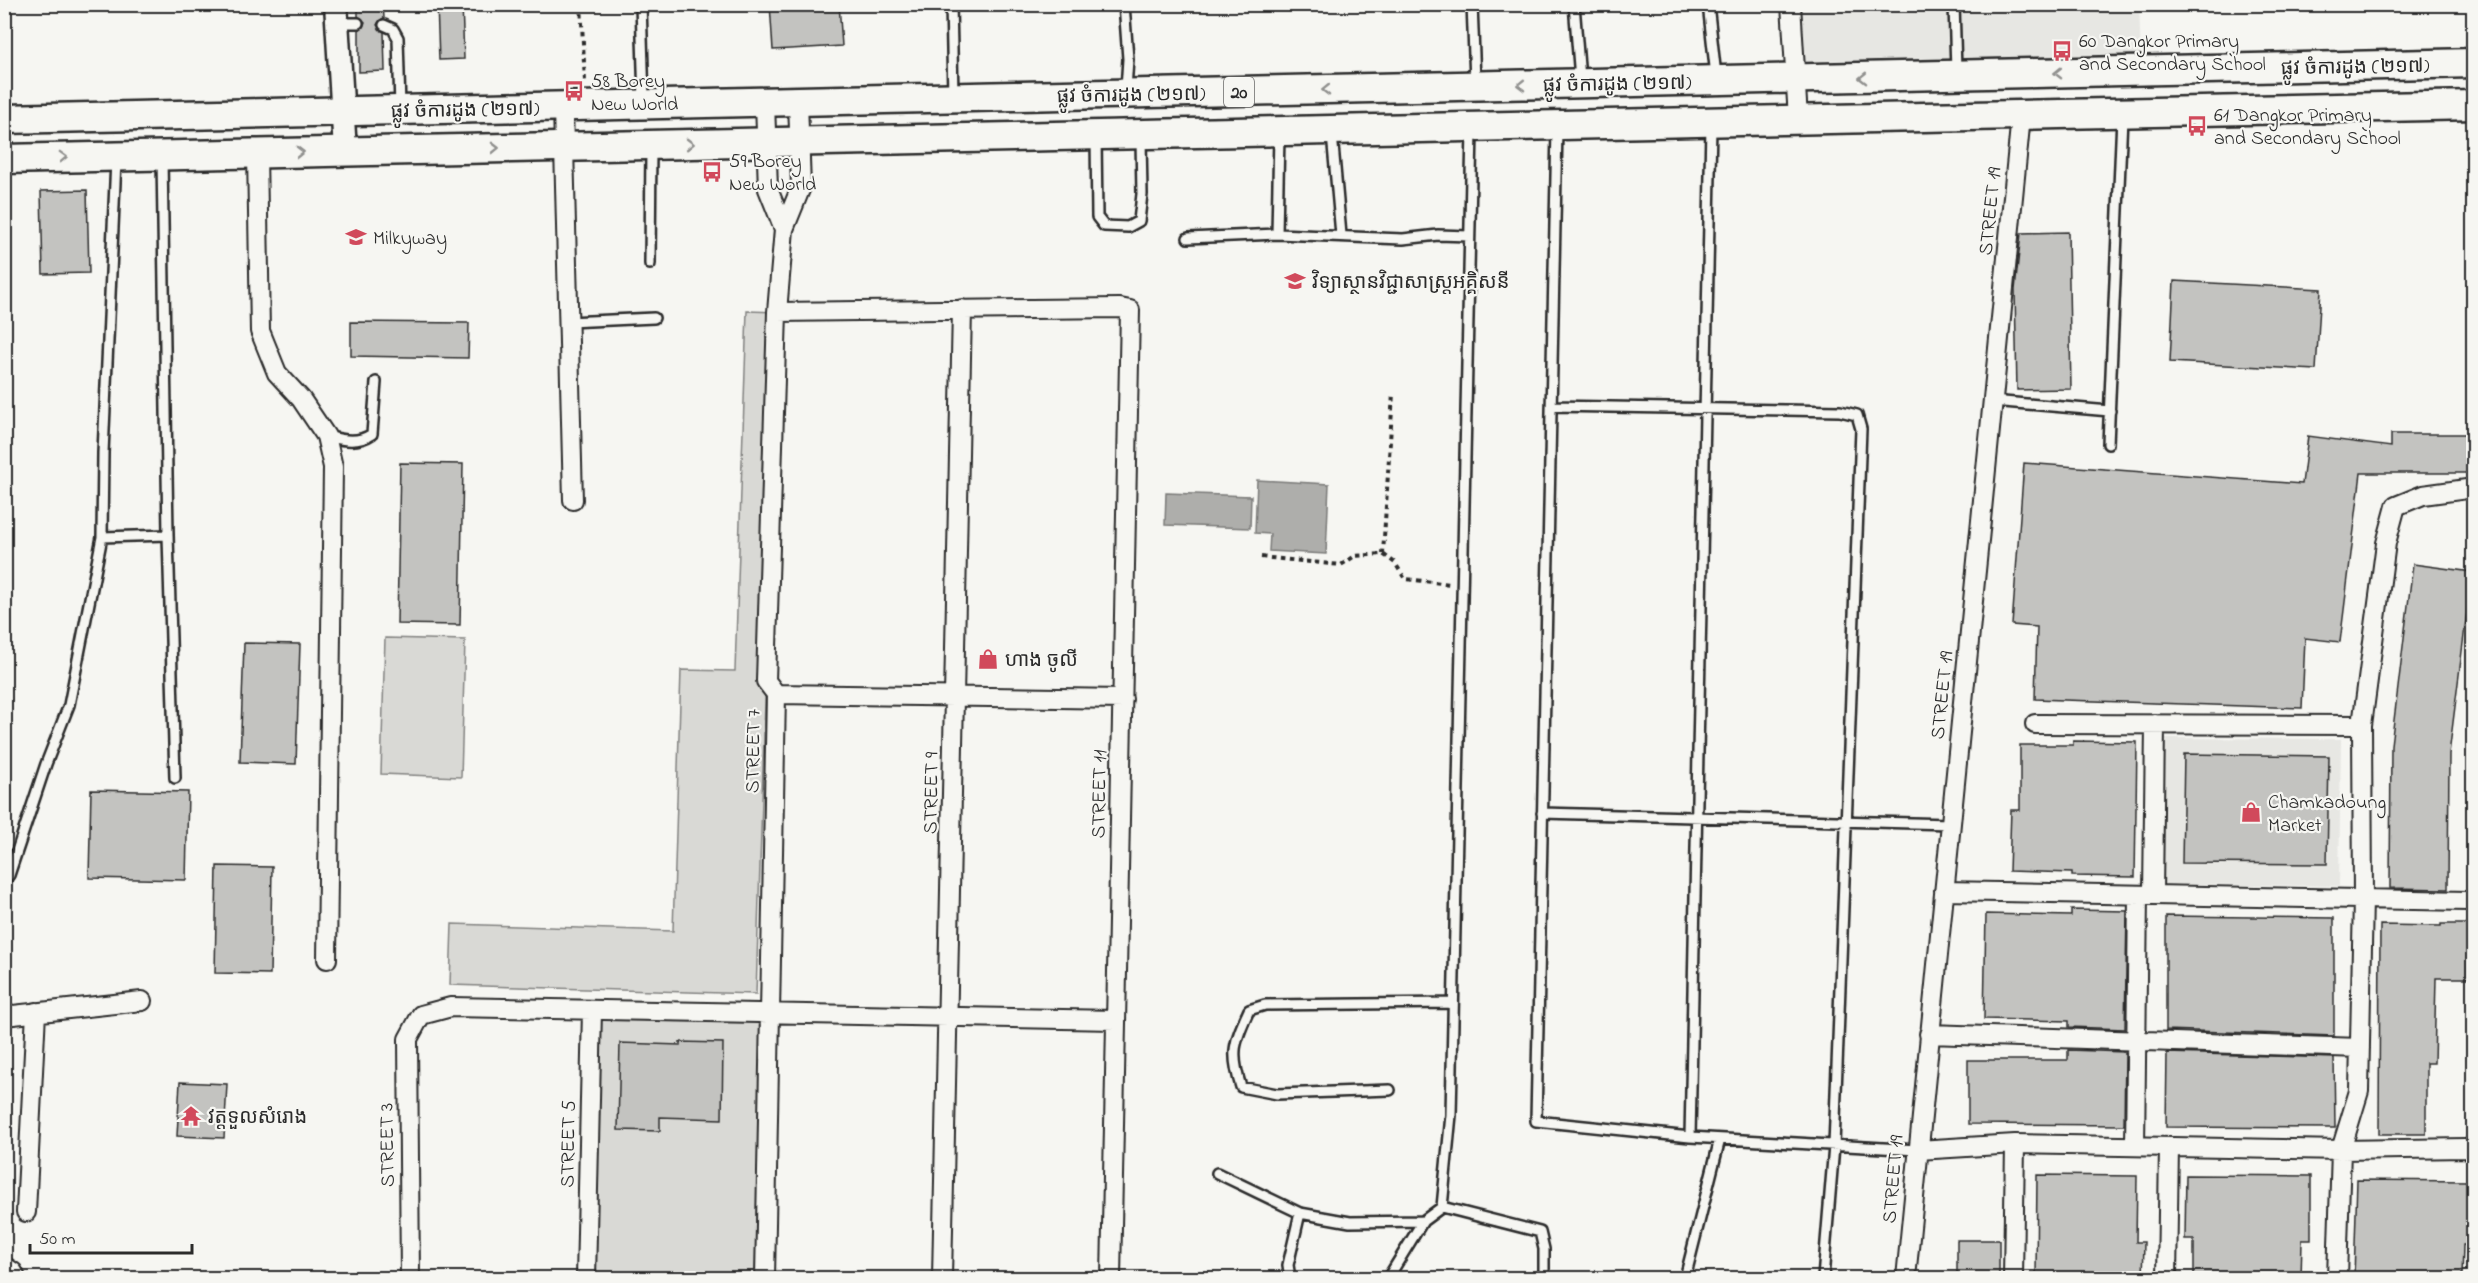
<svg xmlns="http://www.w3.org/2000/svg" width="2478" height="1283" viewBox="0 0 2478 1283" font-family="'Indie Flower','Noto Sans Khmer',sans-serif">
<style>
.built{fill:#e7e7e3}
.green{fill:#d9d9d5;stroke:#828280;stroke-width:1.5}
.water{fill:#aeaeab;stroke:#7a7a78;stroke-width:1.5}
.building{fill:#c3c3c0;stroke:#2b2b2b;stroke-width:1.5}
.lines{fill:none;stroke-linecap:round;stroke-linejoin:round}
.service-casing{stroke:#2b2b2b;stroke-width:14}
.minor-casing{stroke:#2b2b2b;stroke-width:22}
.tertiary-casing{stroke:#2b2b2b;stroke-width:27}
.primary-casing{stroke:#2b2b2b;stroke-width:33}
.path{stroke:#2b2b2b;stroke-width:4;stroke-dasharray:4.5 4.5;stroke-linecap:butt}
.service{stroke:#f6f6f2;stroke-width:9}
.minor{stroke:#f6f6f2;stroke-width:18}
.tertiary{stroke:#f6f6f2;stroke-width:22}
.primary{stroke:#f6f6f2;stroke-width:28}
.oneway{stroke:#90908e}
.labels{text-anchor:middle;stroke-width:4.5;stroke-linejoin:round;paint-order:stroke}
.shield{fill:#f6f6f2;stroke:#686867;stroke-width:1.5}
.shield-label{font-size:18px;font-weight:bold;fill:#2b2b2b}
.poi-label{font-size:20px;fill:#2b2b2b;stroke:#f6f6f2;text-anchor:start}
.street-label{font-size:20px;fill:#2b2b2b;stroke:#f6f6f2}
</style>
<rect width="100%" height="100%" fill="#f6f6f2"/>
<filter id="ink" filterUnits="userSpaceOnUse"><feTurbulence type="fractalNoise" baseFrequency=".0167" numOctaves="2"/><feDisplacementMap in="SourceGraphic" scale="12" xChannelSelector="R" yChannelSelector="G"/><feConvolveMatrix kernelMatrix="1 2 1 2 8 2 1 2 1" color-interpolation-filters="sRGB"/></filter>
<g filter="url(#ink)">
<path class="built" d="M1796,5H2139L2141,59L1799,61Z
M2164,738L2341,739L2339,886L2162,884Z"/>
<path class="green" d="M747,311L777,312L756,994L450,985L452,924L673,931L681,670L735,671Z
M385,638L465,640L461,777L381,774Z
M600,1016L761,1021L755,1278H592Z"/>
<path class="water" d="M1257,480L1329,484L1326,554L1269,551L1270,534L1255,533Z
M1166,493L1251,496L1250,528L1165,525Z"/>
<path class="building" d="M358,4H383L384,18L380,20L377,25L384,32L385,71L359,72V30L363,27L365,22L358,16Z
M437,4H462L464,59L439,60Z
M770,4H839L842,46L773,50Z
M87,190L89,273L43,274L41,191Z
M2068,232L2071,389L2017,390L2015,290L2021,233Z
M2174,281L2321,289L2316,370L2170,362Z
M351,322L469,323L468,358L351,356Z
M2391,434H2474V473H2361L2340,642L2305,638L2302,708L2035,699L2037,627L2012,625L2024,463L2302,484L2308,436L2391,447Z
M400,463L463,464L460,625L397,624Z
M2413,564L2472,572L2449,754L2448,889L2390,888L2391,745Z
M244,643L300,644L296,764L240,762Z
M2073,741L2137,742L2135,877L2072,876V873L2009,871L2011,810H2020V745H2073Z
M2184,754L2329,756L2327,864L2182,863Z
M91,790L188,792L186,880L89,878Z
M217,866L272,867L270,974L215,973Z
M2071,910L2127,911L2125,1029L2069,1027V1021L1984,1019L1986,914L2071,916Z
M2166,916L2334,918V1036L2166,1030Z
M2441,924H2474V978H2436L2434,1063H2426V1134H2379L2380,925L2441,926Z
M680,1042L723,1043L722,1119L660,1117V1131L618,1130L620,1043L680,1045Z
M2068,1050L2125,1052L2124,1125L1968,1124V1060H2068Z
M2167,1053L2334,1058L2335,1128L2166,1127Z
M180,1082L227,1084L224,1138L177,1136Z
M2037,1175L2137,1176L2136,1242H2144L2143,1278H2036Z
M2186,1175L2311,1176V1240H2302L2301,1278H2194V1239H2185Z
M2357,1180L2469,1181L2468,1245H2463L2462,1278H2354Z
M1957,1240H1999V1278H1957Z"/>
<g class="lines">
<g class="service-casing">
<path id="service" d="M641,4L644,101
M951,4L953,95
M1124,4L1128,59L1126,89
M1472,4L1475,81
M1574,4L1580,79
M1708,4L1716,76
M1954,4L1956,71
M337,23H358
M384,25L393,29L398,38L400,108
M1557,129L1536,1121L1690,1137L1918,1150
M1332,134L1341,235
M1096,137L1097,217L1104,226L1128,227L1139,221L1142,194L1141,139
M1277,234L1403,239L1438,235L1469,236
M1188,238L1277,234L1279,134
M650,264L651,147
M568,322L654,318
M1992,401L2110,411
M1551,406L1840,411L1857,415L1861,429L1834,1146L1823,1278
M326,436C343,440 357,444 372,434L376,382
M2108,444L2122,117
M168,535L175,778
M102,537L168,535L162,159
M1542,813L1950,824
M4,880L9,875L46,764L69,705L102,537L103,453L116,160
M1390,1090L1277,1094L1241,1087C1230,1052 1234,1043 1249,1010L1265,1005L1453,1003
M1690,1137L1711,126
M1217,1173L1300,1213L1350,1222L1423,1221L1442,1207L1451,1115L1472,130
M1442,1207L1540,1232L1544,1249V1278
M1290,1278L1288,1265L1300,1213
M1388,1278L1423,1221
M1685,1278L1720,1139"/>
</g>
<g class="minor-casing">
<path id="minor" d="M1791,4L1798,119
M765,103L768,189L784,229
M563,107L573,500
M257,153L260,331L277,373L301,399L326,436L333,467L327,959
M777,312L1120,308L1130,310L1111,1278
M776,694L1123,699
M2035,724L2362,725
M1944,891L2468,901
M2153,895L2155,724
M4,1016L142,1001
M1929,1034L2360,1048
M2135,1146L2138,895
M1918,1150L2015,1144L2341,1150L2465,1148L2474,1151
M26,1212L36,1012
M4,1266L13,1272L16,1278
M410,1278L408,1039L421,1015L451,1007L1116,1020
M586,1278L592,1010
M765,1278L776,694L766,681L777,312L784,229L801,187L798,102
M942,1278L962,309
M1906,1278L2021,116
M2013,1278L2015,1144
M2167,1278L2169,1147
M2337,1278L2341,1150L2359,1091L2363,898L2362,725L2386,543L2396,506L2423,495L2474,488"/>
</g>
<g class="tertiary-casing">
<path id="tertiary" d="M336,4L345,151"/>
</g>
<g class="primary-casing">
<path id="primary" d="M4,119L2474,63
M4,159L2474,105"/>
</g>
<path class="path" d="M581,4L585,82
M1383,554L1393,393
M1261,557L1341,565L1355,556L1383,554L1395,563L1405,579L1450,584"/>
<use href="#service" class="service"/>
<use href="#minor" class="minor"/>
<use href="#tertiary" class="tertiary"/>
<use href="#primary" class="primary"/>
</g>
<defs><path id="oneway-chevron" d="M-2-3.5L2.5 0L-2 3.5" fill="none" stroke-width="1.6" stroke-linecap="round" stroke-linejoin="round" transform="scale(1.5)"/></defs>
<g class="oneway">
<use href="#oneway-chevron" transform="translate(2058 73) rotate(179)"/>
<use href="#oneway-chevron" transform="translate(1863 78) rotate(179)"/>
<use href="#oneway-chevron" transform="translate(1521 85) rotate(179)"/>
<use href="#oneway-chevron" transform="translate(1326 90) rotate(179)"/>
<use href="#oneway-chevron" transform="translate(690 144) rotate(-1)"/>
<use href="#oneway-chevron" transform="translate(495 148) rotate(-1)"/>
<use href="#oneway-chevron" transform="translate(300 152) rotate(-1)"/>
<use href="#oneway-chevron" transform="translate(63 157) rotate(-2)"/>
</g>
</g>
<defs>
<g id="bus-bare" transform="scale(1.62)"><path d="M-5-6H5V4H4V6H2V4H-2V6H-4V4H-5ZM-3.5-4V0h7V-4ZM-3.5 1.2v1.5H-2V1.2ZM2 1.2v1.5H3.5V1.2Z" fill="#d1495b" stroke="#f6f6f2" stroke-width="2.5" paint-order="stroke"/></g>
<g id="school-bare" transform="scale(1.62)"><path d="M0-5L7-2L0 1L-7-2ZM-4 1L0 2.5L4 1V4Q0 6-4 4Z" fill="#d1495b" stroke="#f6f6f2" stroke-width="2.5" paint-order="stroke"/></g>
<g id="shop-bare" transform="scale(1.62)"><path d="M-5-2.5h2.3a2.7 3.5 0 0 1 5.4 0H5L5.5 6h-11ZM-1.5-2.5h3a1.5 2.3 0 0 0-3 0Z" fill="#d1495b" stroke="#f6f6f2" stroke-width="2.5" paint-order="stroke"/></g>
<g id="temple-bare" transform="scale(1.62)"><path d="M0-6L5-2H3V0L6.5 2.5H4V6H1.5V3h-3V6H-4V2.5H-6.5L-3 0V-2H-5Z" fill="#d1495b" stroke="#f6f6f2" stroke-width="2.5" paint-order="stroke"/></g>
</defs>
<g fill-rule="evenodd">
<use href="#bus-bare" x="2062" y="51"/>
<use href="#bus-bare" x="574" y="91"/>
<use href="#bus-bare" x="2197" y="126"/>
<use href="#bus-bare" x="712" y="172"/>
<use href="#school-bare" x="356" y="237"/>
<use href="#school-bare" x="1295" y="281"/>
<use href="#shop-bare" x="988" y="659"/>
<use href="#shop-bare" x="2251" y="812"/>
<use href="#temple-bare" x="191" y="1116"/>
</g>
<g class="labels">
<rect class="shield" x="1224" y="77" width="30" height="30" rx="4.5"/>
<g class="shield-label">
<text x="1239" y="98">20</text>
</g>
<g class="poi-label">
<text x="2079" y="47">60 Dangkor Primary<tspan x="2079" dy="23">and Secondary School</tspan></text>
<text x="591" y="87">58 Borey<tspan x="591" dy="23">New World</tspan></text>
<text x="2214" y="121">61 Dangkor Primary<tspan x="2214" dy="23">and Secondary School</tspan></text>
<text x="729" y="167">59 Borey<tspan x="729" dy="23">New World</tspan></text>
<text x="373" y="244">Milkyway</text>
<text x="1312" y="288">វិទ្យាស្ថានវិជ្ជាសាស្រ្តអគ្គិសនី</text>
<text x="1005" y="666">ហាង ចូលី</text>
<text x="2268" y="808">Chamkadoung<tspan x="2268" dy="23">Market</tspan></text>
<text x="208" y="1123">វត្តទួលសំរោង</text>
</g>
<g class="street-label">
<text transform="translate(2355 66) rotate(-1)" y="7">ផ្លូវ ចំការដូង (២១៧)</text>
<text transform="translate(1617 83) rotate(-1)" y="7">ផ្លូវ ចំការដូង (២១៧)</text>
<text transform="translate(1131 94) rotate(-1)" y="7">ផ្លូវ ចំការដូង (២១៧)</text>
<text transform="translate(465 109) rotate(-1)" y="7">ផ្លូវ ចំការដូង (២១៧)</text>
<text transform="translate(1989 211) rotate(-84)" y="7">STREET 19</text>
<text transform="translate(1941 695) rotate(-84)" y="7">STREET 19</text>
<text transform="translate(752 751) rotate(-89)" y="7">STREET 7</text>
<text transform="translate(930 793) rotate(-89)" y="7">STREET 9</text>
<text transform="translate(1098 794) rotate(-89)" y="7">STREET 11</text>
<text transform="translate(567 1144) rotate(-89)" y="7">STREET 5</text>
<text transform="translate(386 1145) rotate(-91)" y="7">STREET 3</text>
<text transform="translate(1892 1179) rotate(-85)" y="7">STREET 19</text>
</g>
</g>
<rect width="2478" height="1283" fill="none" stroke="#f6f6f2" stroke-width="24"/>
<rect x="12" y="12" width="2454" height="1259" fill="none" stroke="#2b2b2b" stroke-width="2" filter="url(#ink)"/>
<path d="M30 1244v9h162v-9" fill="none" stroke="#2b2b2b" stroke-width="3"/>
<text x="39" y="1244" font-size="18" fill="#2b2b2b" stroke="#f6f6f2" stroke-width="4.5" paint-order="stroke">50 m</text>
</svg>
